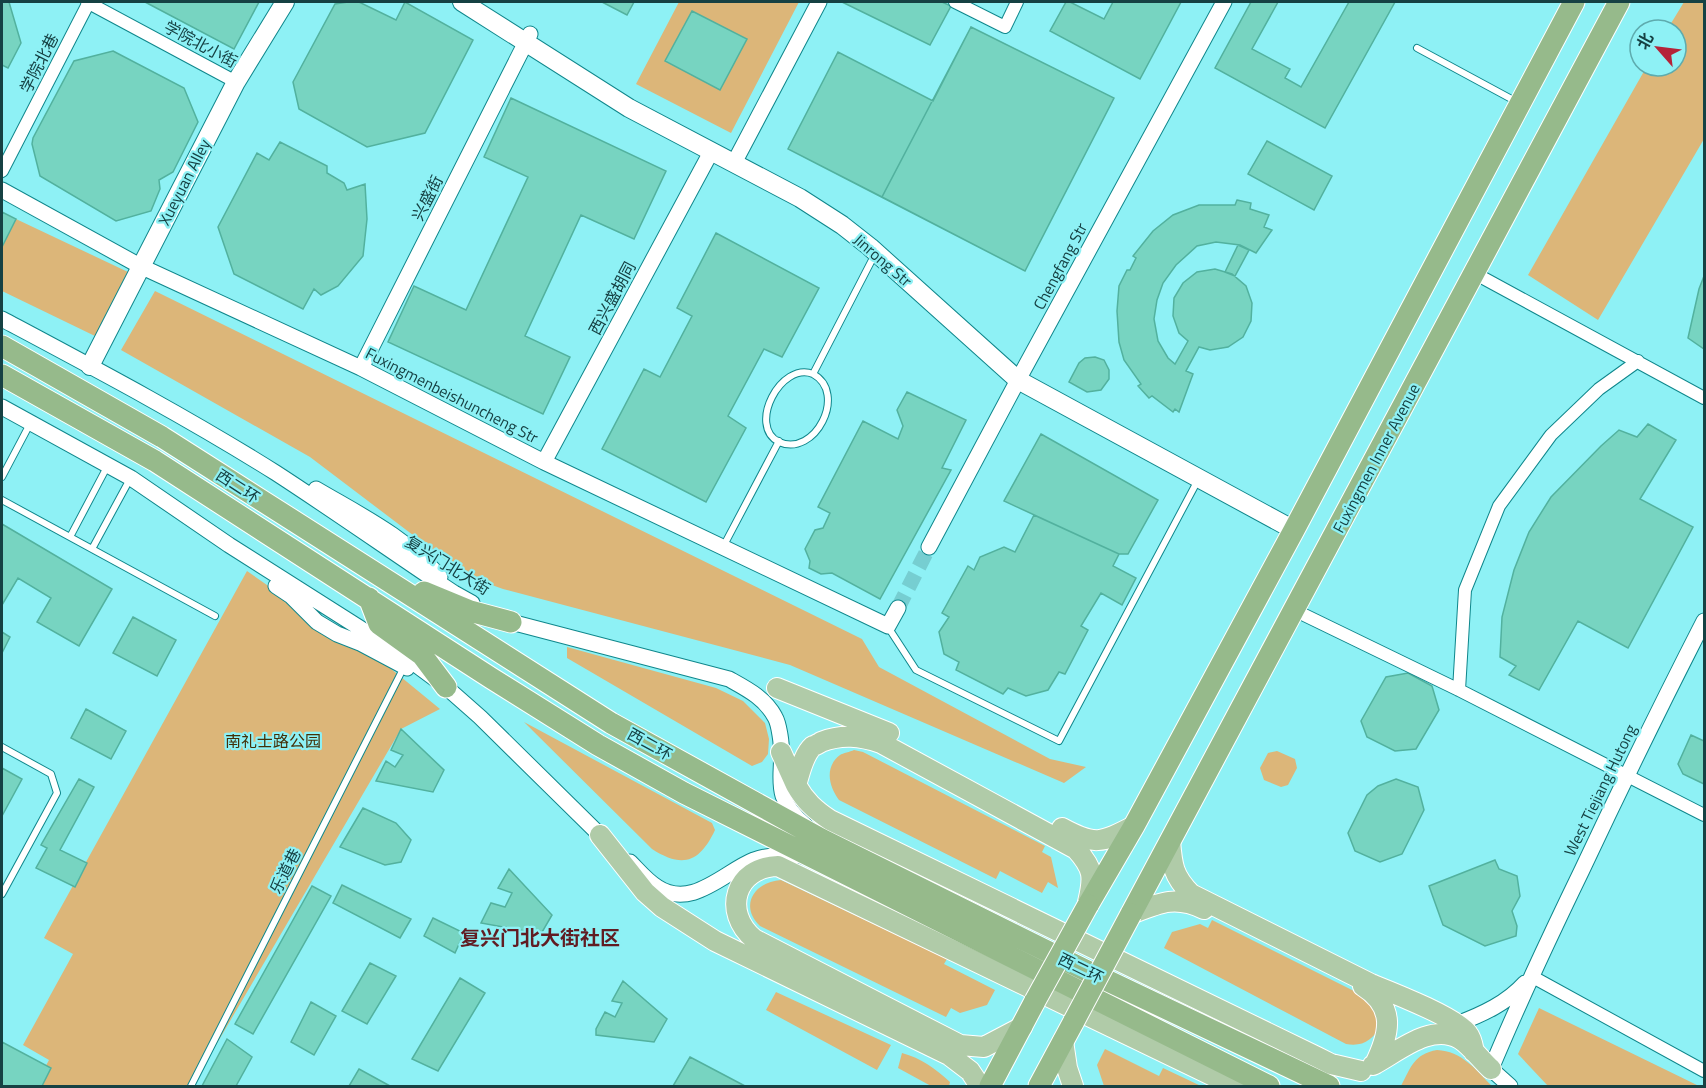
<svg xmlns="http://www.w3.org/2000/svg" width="1706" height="1088" viewBox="0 0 1706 1088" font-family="'Titillium Web','Noto Sans SC',sans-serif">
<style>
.green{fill:#dcb679}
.building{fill:#77d4c1;stroke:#52b19e;stroke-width:1.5}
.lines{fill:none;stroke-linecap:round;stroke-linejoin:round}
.tertiary-tunnel{stroke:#76ced1;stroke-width:15;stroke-dasharray:15 8;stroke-linecap:butt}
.service-casing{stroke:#0f878c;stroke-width:8}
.minor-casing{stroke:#0f878c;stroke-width:14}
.tertiary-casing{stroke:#0f878c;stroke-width:17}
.secondary-casing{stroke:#0f878c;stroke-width:20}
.primary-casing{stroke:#fff;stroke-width:22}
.trunk-casing{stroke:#fff;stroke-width:23}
.service{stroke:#fff;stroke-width:6}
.minor{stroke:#fff;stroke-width:12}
.tertiary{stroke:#fff;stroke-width:15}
.secondary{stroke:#fff;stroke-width:18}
.primary{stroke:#b0cba8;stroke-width:20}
.trunk{stroke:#96ba8b;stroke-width:21}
.trunk-bridge-casing{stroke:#fff;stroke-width:23;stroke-linecap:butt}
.trunk-bridge{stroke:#96ba8b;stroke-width:21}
.labels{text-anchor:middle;stroke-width:4.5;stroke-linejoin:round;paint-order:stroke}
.street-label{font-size:16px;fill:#164143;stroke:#8ef1f5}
.park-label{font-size:16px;fill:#442f07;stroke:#8ef1f5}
.quarter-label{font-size:20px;font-weight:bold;fill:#611c22;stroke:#8ef1f5}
</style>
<rect width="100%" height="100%" fill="#8ef1f5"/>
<path class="green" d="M679,2H799L731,133L636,84Z
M1684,2H1704V139L1598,320L1528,275L1647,66H1676V30H1667Z
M16,219L128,272L97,337L2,291V247Z
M155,291L862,639L879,667L1050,759L1086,767L1064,783L790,665L503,589L467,576L310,457L121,350Z
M247,571L290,601L307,620L342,645L367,653L390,668L440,709L401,729L192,1086H35L49,1060L23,1045L73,954L44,938Z
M567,647L716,688L743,701L765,723L769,739L768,754L762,762L752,766L567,658Z
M524,722L712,823L715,830C700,862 683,869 652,849Z
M854,750L863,752L1045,846L1042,852L1051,857L1058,888L1048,882L1042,893L1000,871L996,879L839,800C829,787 824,767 840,755C843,753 850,752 854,750Z
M1277,751L1295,759L1297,768L1288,785L1281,787L1264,780L1260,768L1268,753Z
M781,880L947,959L944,964L995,990L987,1005L960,1013L951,1008L946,1017L760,926C739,906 754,882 781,880Z
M1212,920L1370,999L1381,1025C1373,1040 1363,1047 1346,1044L1164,948L1172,932L1200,924L1208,928Z
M776,992L891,1045L877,1070L766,1010Z
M1539,1008L1699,1086H1548L1518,1054Z
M1105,1049L1159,1076L1163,1068L1201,1086H1104L1097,1065Z
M1437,1050C1462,1051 1476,1070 1492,1086H1401C1411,1067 1414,1054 1437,1050Z
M902,1053C921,1058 936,1069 950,1082L949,1086H931L898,1068Z"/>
<path class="building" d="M2,2H9L21,43L8,68L2,65Z
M145,2H259L234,49Z
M348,2H359L396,20L405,2L473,40L425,133L367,147L299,109L293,82L335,4Z
M602,2H634L627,15Z
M842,2H942L951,6L930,45Z
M1066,2H1070L1104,19L1113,2H1181L1140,79L1050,31Z
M1251,2H1278L1252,49L1290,69L1285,78L1301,87L1349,2H1395L1325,128L1215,68Z
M692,11L747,39L720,90L665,61Z
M971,27L882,197L788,149L838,52L933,101Z
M971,27L1114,98L1025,271L882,197Z
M971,27L1114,98L1025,271L788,149L838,52L933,101Z
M113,51L184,88L198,122L173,172L159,180L160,189L151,211L116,221L40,176L32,144L33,138L74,61Z
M511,98L666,171L634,239L581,215L525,336L570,357L543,414L388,342L414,286L466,310L528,177L484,157Z
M1267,141L1332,176L1314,210L1248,174Z
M280,142L327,166V173L344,183L347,190L365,184L367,219L363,256L338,286L321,295L314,289L303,309L234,274L218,227L257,153L269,160Z
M1237,200L1251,203L1250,209L1269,215L1264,227L1272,230L1256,253L1240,245L1216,242L1197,246L1176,265L1163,283L1157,300L1154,319L1158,341L1168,358L1175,364L1188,341L1179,333L1173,316L1174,298L1183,283L1197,272L1215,269L1232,274L1246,286L1252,303L1251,321L1243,337L1228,347L1210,350L1199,347L1186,371L1193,374L1179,412L1175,409L1173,412L1152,396L1149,398L1138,386L1141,384L1124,360L1119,342L1117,311L1119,286L1127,270H1130L1136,258L1133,256L1153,231L1173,215L1199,205H1235Z
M2,212L16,219L2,247Z
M716,233L819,288L782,357L764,349L728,416L746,428L706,502L602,449L644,369L660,377L692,316L677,308Z
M1238,245L1249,250L1235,276L1225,272Z
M1704,276V349L1688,338L1699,289Z
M1095,357L1104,360L1109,370V379L1101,390L1087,392L1069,382L1079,363L1085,358Z
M907,392L966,420L942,468L951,470L880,599L832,573L821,574L809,568L810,561L805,549L815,530L823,528L830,513L818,507L863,421L898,439L903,426L897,410Z
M1648,424L1676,440L1640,499L1693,527L1628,648L1578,621L1539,690L1509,675L1516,666L1500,657L1502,617L1514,570L1529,532L1551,497L1601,446L1619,430L1637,437Z
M1041,434L1158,500L1128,554H1119L1004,501Z
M1034,515L1119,554L1113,566L1136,578L1122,605L1101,593L1081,626L1088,630L1065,674L1059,672L1048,690L1026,696L1008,688L1003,694L956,670L959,662L944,654L939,632L949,617L942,613L968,566L974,570L980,557L1004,547L1015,552Z
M2,524L112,589L79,646L37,622L51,598L18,578L2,605Z
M133,617L176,640L157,676L113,653Z
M2,632L10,637L2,653Z
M1408,673L1432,686L1439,710L1416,749L1395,751L1367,737L1361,721L1386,677Z
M86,709L126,731L111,759L71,738Z
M401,729L444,770L433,792L376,781L386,761L395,767L403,755L391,750Z
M1691,735L1704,741V784L1683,774L1678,764Z
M2,768L22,779L2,816Z
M79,779L94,787L60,850L87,863L75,887L36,868L47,848L41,845Z
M1396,779L1418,787L1424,810L1402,854L1380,862L1355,851L1348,833L1367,795L1378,786Z
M363,808L396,823L411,840L401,862L385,865L340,847Z
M1495,860L1499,869L1517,876L1520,896L1512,911L1517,926L1516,936L1485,946L1443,925L1429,886Z
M509,869L552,915L541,934L481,923L491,903L505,907L512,893L498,888Z
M342,885L411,919L400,938L333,903Z
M312,886L331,896L253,1034L235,1024Z
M433,918L464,933L455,953L424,936Z
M370,963L396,976L367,1024L342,1011Z
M460,978L485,993L438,1071L412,1059Z
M623,981L667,1019L654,1042L596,1035V1029L605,1012L615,1017L622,1003L612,1001Z
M311,1002L336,1016L314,1055L291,1042Z
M227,1039L252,1057L236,1086H202Z
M2,1042L51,1068L42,1086H2Z
M690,1057L745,1086H673Z
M359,1069L390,1086H349Z"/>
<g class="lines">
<path class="tertiary-tunnel" d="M898,608L929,547"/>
<g class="service-casing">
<path id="service" d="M1417,48L1517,102
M813,374C848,393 815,458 779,442C747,426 781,361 813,374L874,256
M2,477L31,422
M2,500L215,616
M70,537L107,467
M723,547L779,441
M92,549L130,479
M888,627L916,670L1059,741L1198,480
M2,747L51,774L57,793L2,894
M191,1086L404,667"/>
</g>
<g class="minor-casing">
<path id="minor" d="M87,2L236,82
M955,2L1005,27L1017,2
M2,171L89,2
M1474,273L1704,398
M1294,610L1459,690L1704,815
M1459,690L1465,590L1499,506L1551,435L1599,389L1638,361
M1531,976L1704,1071"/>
</g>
<g class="tertiary-casing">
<path id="tertiary" d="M734,163L819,2
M2,190L140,266L361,368L544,462L888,626L898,608
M2,319C94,368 187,417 276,473C336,512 394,553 454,593L472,603
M361,368L530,34
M2,407L131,478L229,545L407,658L446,687L480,717L607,842
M544,462L711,152
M316,489C360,515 406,537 440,577
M929,547L1018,380L1224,2
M276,586L291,596L317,622L337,634L360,643L407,668
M502,618L511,622L729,679C747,689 765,698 775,717C778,722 779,729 780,735C787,775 767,793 805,825
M630,862C638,870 647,881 657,887C692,910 724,872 754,860C771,854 787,855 805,856
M1457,1024C1483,1014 1507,1003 1525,983
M1510,1086L1491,1069C1519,1002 1550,936 1582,870C1621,787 1662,703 1704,621"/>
</g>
<g class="secondary-casing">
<path id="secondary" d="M462,2L629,108L800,198L842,225L870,247L1018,380L1294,530
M90,366L236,82L285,2"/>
</g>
<g class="primary-casing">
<path id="primary" d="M777,688L889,733
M781,752L796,785
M1062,828C1095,846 1101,843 1134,826
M600,835L645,892L662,907L715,941L949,1055L970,1071L980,1086
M1170,841C1172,865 1173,876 1191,894L1371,984C1391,992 1458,1018 1468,1034C1472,1039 1473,1047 1474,1052
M1088,902C1094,877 1094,869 1076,849L881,743C860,736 842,734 821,742C820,743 814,746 813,746C803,755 800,773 796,785C805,801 815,810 830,820L1317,1057L1331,1064L1361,1071
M1131,914C1159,903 1175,895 1204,909
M1363,986C1396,1007 1390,1033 1375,1064
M1022,1027L984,1047L960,1045L754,939C722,912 735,867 778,866L1234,1086
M1063,1041L1067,1068L1073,1086
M1373,1065C1398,1052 1431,1022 1460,1039C1471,1046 1481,1060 1491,1069"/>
</g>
<g class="trunk-casing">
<path id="trunk" d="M2,346L162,437L611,723L821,839L1085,970L1329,1086
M2,375L155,461L491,678L598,745L684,793L1269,1086
M424,592L470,611L511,622
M369,598L379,624L422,655L446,687
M1088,905L1134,826L1294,530L1574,2
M1131,914L1619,2
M990,1086L1035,1001
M1039,1086L1074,1021"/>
</g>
<use href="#service" class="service"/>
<use href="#minor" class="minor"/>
<use href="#tertiary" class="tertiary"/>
<use href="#secondary" class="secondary"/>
<use href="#primary" class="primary"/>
<use href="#trunk" class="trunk"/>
<g class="trunk-bridge-casing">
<path id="trunk-bridge" d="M1035,1001L1088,905
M1074,1021L1131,914"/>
</g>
<use href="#trunk-bridge" class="trunk-bridge"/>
</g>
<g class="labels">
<g class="street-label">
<text transform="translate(201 44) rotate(28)" y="6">学院北小街</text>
<text transform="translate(39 63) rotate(-63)" y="6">学院北巷</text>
<text transform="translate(184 182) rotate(-63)" y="6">Xueyuan Alley</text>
<text transform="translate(427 198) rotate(-63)" y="6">兴盛街</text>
<text transform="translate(883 260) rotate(41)" y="6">Jinrong Str</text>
<text transform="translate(1060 266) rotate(-62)" y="6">Chengfang Str</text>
<text transform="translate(612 298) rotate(-62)" y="6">西兴盛胡同</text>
<text transform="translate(452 395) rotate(27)" y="6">Fuxingmenbeishuncheng Str</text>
<text transform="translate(1376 458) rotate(-62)" y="6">Fuxingmen Inner Avenue</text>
<text transform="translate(238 486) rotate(33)" y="6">西二环</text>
<text transform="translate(448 565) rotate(32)" y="6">复兴门北大街</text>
<text transform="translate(650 744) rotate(29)" y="6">西二环</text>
<text transform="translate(1600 790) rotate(-64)" y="6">West Tiejiang Hutong</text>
<text transform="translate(285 871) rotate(-63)" y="6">乐道巷</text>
<text transform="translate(1081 968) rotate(26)" y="6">西二环</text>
</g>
<g class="park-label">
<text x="273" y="747">南礼士路公园</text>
</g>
<g class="quarter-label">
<text x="540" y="945">复兴门北大街社区</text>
</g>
</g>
<rect width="1706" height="1088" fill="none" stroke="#164143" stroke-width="6"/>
<g transform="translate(1658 48) rotate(298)"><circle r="28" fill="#8ef1f5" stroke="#5eabae" stroke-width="1.5"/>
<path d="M0-4.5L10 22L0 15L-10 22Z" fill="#b52339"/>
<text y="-9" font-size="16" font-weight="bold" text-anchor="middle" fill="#164143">北</text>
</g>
</svg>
